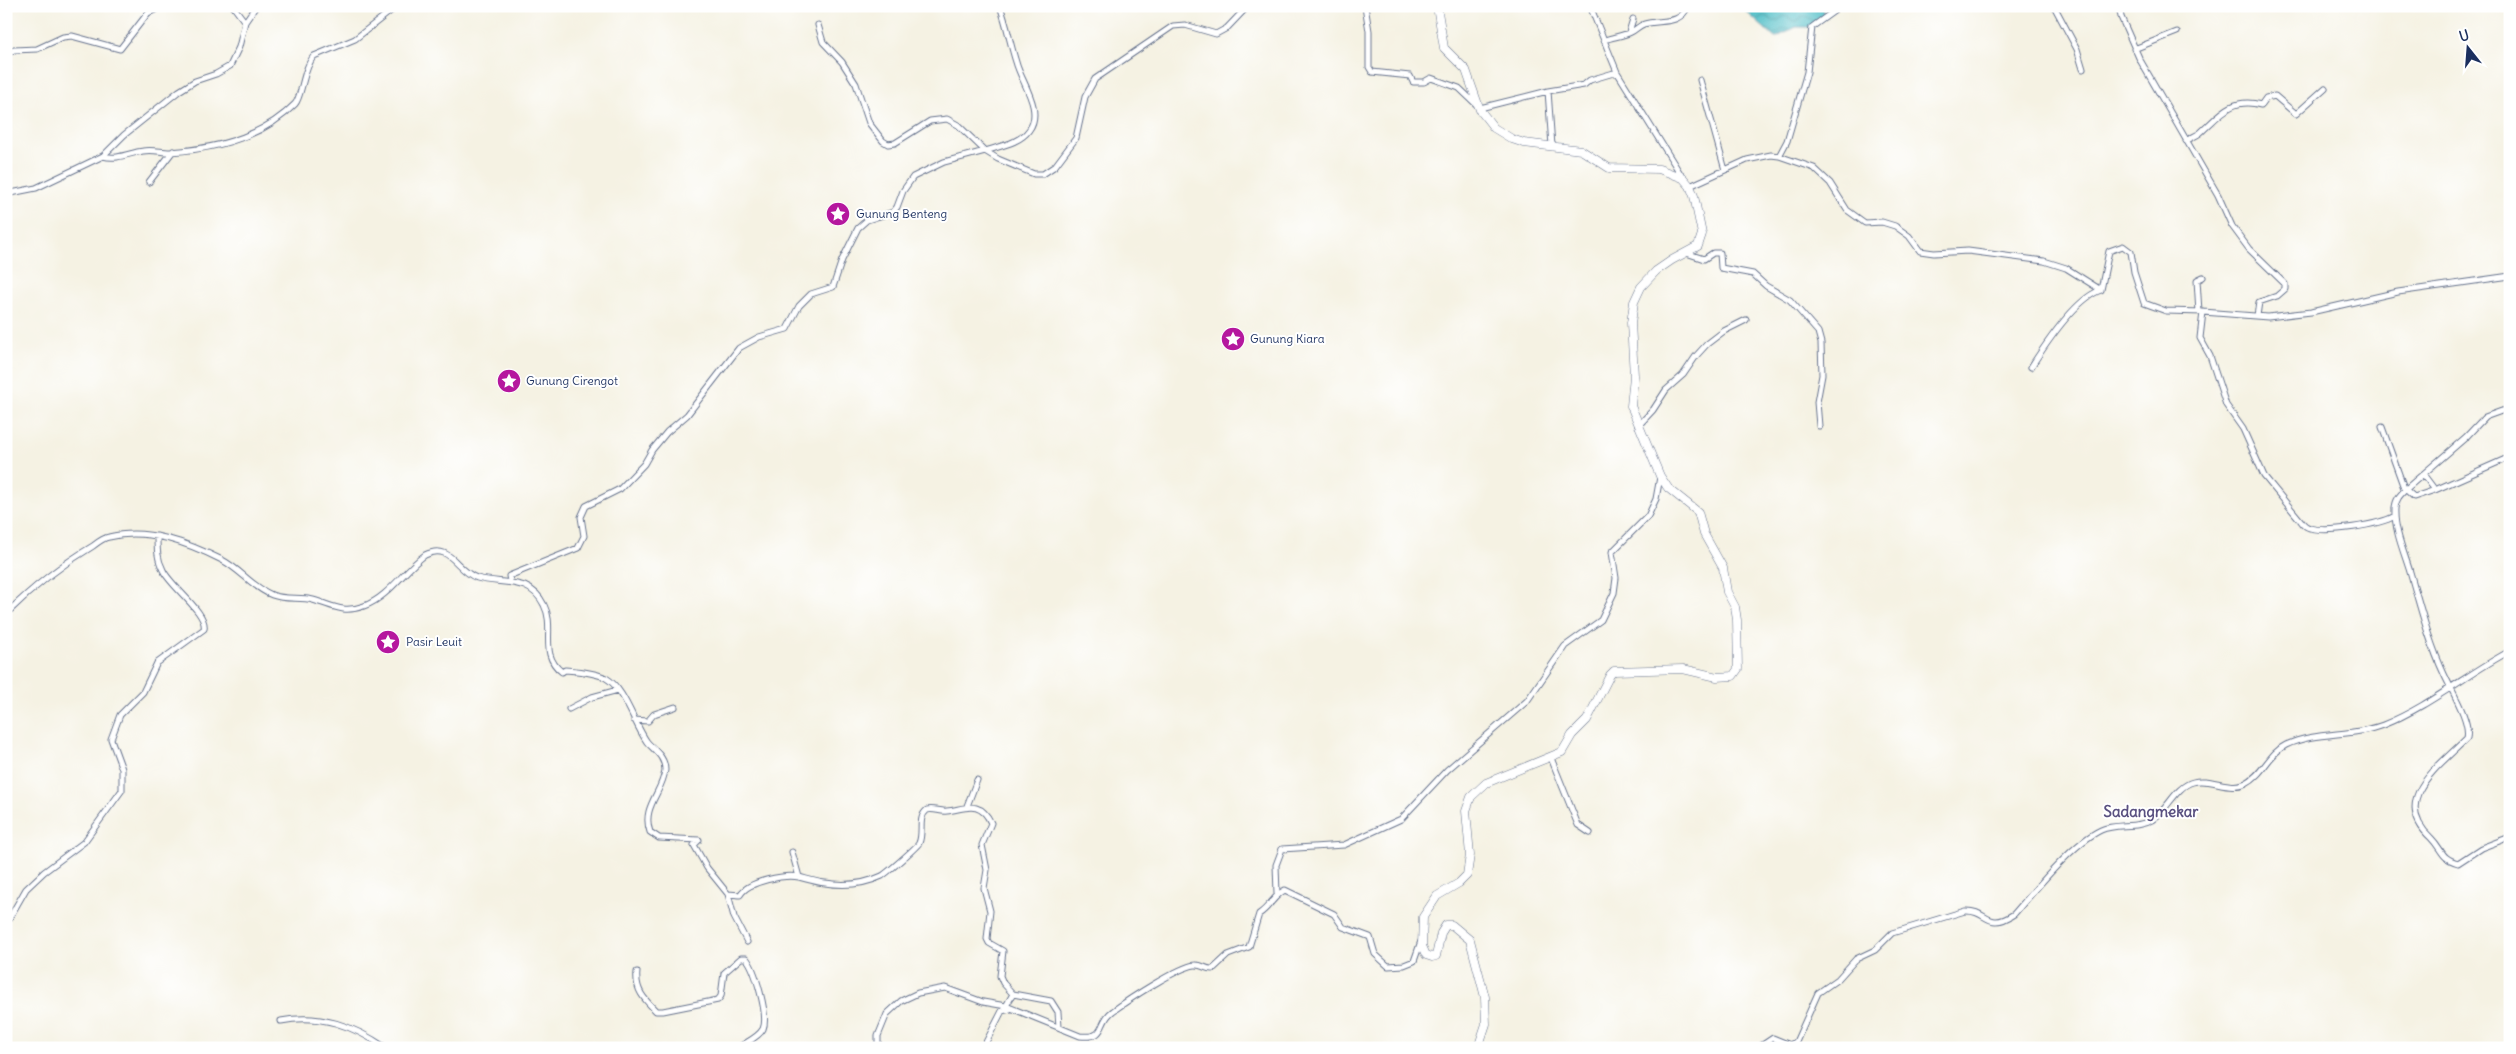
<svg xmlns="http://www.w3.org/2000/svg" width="2516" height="1054" viewBox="0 0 2516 1054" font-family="Delius,sans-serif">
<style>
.water{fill:url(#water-waves);stroke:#357692}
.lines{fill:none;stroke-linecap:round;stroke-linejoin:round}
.street-casing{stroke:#67738d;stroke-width:7}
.secondary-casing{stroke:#67738d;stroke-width:9}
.street{stroke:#fff;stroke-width:5}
.secondary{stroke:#fff;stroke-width:8}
.labels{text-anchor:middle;stroke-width:4;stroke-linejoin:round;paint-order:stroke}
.poi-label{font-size:12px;fill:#1b2f5e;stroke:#fff;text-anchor:start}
.quarter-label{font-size:15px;font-weight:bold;fill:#5a5181;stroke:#fff}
</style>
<defs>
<pattern id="water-waves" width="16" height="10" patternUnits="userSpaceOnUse" patternTransform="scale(1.25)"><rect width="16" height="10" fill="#4fbec6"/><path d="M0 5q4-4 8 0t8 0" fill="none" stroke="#419ba4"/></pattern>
</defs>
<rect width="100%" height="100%" fill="#fff"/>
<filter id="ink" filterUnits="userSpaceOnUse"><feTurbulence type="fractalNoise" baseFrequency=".02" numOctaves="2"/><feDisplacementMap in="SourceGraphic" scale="10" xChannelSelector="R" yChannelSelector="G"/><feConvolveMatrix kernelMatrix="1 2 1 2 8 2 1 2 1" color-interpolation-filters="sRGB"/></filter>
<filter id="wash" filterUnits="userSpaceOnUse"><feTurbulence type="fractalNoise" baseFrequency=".0096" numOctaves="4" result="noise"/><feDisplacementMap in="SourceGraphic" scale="20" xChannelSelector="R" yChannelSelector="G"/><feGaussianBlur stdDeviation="1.12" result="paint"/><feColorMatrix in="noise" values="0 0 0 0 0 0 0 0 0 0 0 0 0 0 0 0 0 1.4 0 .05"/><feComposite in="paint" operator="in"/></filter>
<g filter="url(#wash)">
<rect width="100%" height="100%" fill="#f5f2e3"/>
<path class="water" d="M1740,6H1821L1825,15L1811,27H1796L1775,38Z"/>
</g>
<g filter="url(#ink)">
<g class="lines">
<g class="street-casing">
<path id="street" d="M1365,6L1369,31V67L1372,72L1410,76L1413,82H1424L1431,78L1459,88L1480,108L1548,91L1584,85L1590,80L1617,72
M1590,6L1617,72L1683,178
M2054,6L2077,49L2083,69
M2119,6L2121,17L2140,60L2218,195L2232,226L2249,249L2285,284V289L2277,296L2259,302L2257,316
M245,22L256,6
M818,25L823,42L842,62L856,84L869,123L883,141L888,144L895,143L930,121L947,119L958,125L985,151C1000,146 1020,143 1029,130C1044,110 1021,82 1016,62C1010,43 1007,25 1000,6
M1629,32L1633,19
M1605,40C1613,37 1623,36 1631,32C1636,30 1638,26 1644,24C1660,19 1680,26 1688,6
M2134,49L2177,32
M6,54L14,50L37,49L63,37L72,36L120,49L148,13L163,6
M1700,80L1725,170
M1548,91L1552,146
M2186,141C2190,138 2196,136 2200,133C2220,115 2231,97 2261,105L2266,98L2275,96L2296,114L2325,88
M103,156L124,135L179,91L195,81L216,74L230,66L239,47L245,22L233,6
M1779,156L1787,141L1807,72L1812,27L1841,6
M149,182L173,151
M1690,186L1747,160L1771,155L1779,156L1814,168L1830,183L1847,210L1865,223L1882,222L1895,226L1909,236L1920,251L1934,253L1968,251L2044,261L2066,268L2101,290L2109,251L2123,246L2131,252L2134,272L2144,303L2166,311L2203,312L2268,317L2311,312L2398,292L2510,276
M6,194L36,188L103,156C118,160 129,153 143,151C152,149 161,152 170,152C214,149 263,137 295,104C302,97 303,68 314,56L355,39L397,6
M1686,253L1704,259L1713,253H1720L1721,268L1753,274L1766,286L1790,300L1818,332L1821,343L1822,375L1817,402L1819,426
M2199,312L2197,280L2203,277
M2203,312L2200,338L2210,356L2226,405L2243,429L2264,476L2301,521C2303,524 2306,527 2310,528C2328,533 2379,525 2395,516
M2031,367C2045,345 2076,298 2101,290
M2510,408L2485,417L2466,437L2406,489C2400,495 2395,500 2395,509C2394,530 2404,552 2410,572C2420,606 2429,642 2444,674C2451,690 2471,721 2467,738C2440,766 2389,799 2431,838C2443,850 2440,858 2458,863L2481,848L2510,837
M1638,426L1653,410L1666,390L1683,375L1696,356L1707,344L1724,331L1746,320
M2382,427L2404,488L2414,497L2435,490
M2423,474L2435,490L2510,457
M510,581L509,576L578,548L584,536L581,517L586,506L620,489L644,464L652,450L667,432L687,415L739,348L759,337L787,329L799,306L811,294L833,287L842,260L858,228L867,220L893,212L897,207L903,191L913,177L944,162L985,151L998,159L1034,174H1043L1055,166L1076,138L1085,97L1095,79L1173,26L1185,25L1216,34L1227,28L1248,6
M6,614C33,587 61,565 93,546C98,542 103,538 109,537C147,527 188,543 222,560C240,569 253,588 272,595C285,600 299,597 313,600C332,605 342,614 364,606C389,597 404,570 425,555C451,542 456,571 477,578C502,585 530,576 544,605C556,628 538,654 562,672L565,670C577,671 595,672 606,678C625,689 634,724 647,742C655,751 665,757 665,770C663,792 641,807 650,832L659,838L699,840L694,845L707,868L728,894L740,895C748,881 786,874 799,877C807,879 816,882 825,883C844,886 865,884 882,876C887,873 918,846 919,843C924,832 917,818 927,810C934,808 940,812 947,811C965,809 980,799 991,823L982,845L987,870L984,888L990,911L987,939L989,943L1003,951L1000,976L1003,983L1013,994L1006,1006L1080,1036C1108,1039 1097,1022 1113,1011C1128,1000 1178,967 1195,965C1202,964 1206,970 1213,969L1228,955L1249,947L1259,914C1270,907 1274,895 1285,890L1334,914L1343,927L1370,937L1375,954L1388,966L1404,965L1414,961L1421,941
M569,709L592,697L618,690
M634,720L648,721L654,714L675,707
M1551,758L1578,825L1590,833
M967,806L977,780
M792,852L799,877
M728,894L734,917L747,942
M1277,894L1276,865L1282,849L1344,845L1401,819L1447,770L1527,701L1565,646L1601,620L1614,593L1616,578L1612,552L1648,516L1656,499L1660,477
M6,924L26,889L44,872L84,842L122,790V769L111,739L120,715L143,692L157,663L204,629C208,613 170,586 163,570C157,559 157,548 157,536
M637,972C635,990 644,999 656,1011H663L718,1000L721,996L724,973L741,958H746C755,968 769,1016 763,1029C758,1038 746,1042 738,1048
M1013,994L1051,1001L1058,1012L1059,1027
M281,1021C320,1013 354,1026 386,1048
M878,1048V1036L887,1014L901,1001L918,993L945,988L983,1002L1006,1006
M983,1048L1002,1011L1010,1009
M1758,1048L1773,1038L1790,1045L1796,1042L1818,993L1838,979L1856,959L1875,950L1892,933L1965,911C1988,910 1987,932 2014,914C2035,890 2073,843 2101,830C2117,823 2136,829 2152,820C2168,810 2175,787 2193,782C2210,777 2230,791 2246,783C2263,775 2269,753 2286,745C2316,731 2352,737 2383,725C2428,707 2467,674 2510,651"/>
</g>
<g class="secondary-casing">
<path id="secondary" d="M1437,6L1444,48L1466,70L1480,110L1494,128L1512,139L1524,143L1581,150L1609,168L1659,169L1683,178L1690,186L1694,196L1702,234L1698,246L1672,260L1656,271L1641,287L1634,302L1631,323L1634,376L1631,406L1660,476L1668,488L1698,512L1704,534L1723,568L1727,592L1735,607L1737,620L1738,669L1733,676L1717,677L1683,669L1614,671L1610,675L1587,720L1572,735L1562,752L1486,783L1471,797L1466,811L1470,855L1467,875L1459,883L1437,896L1423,917L1422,946L1426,955L1432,957L1436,956L1441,933L1446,925H1452L1470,940L1485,997L1486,1024L1478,1048"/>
</g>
<use href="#street" class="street"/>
<use href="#secondary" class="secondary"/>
</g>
</g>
<defs>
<g id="sight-disc" transform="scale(1.25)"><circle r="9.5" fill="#b5179e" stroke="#fff"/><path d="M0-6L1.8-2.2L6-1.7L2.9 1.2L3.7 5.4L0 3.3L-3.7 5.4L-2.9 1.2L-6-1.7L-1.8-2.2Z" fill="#fff"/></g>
</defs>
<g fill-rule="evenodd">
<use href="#sight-disc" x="838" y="214"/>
<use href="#sight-disc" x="1233" y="339"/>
<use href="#sight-disc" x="509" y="381"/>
<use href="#sight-disc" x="388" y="642"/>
</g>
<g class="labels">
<g class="poi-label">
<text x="856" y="218">Gunung Benteng</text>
<text x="1250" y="343">Gunung Kiara</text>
<text x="526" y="385">Gunung Cirengot</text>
<text x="406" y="646">Pasir Leuit</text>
</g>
<g class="quarter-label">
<text x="2151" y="817">Sadangmekar</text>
</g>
</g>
<rect width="2516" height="1054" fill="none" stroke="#fff" stroke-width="25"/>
<g transform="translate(2468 48) rotate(343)" stroke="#ffffff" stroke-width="4" paint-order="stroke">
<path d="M0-4L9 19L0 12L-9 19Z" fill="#1b2f5e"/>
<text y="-8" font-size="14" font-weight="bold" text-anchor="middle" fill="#1b2f5e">U</text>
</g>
</svg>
